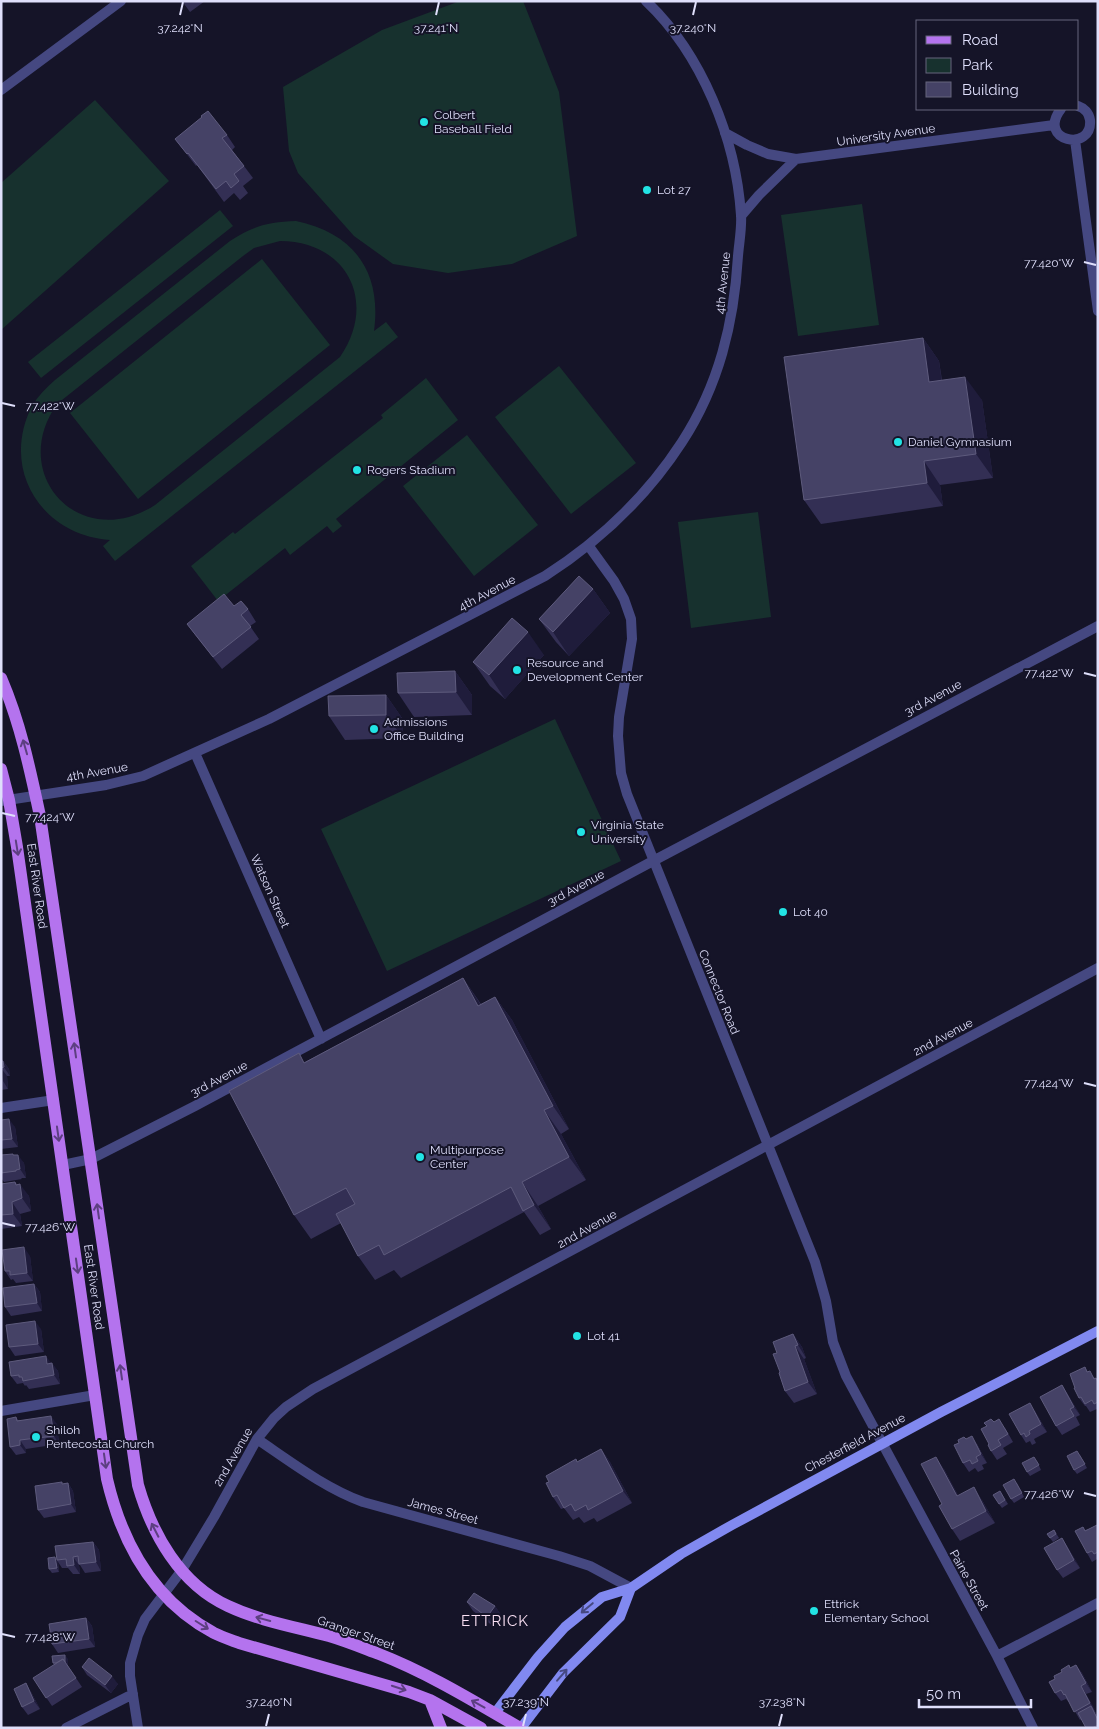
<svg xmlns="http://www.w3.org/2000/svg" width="1099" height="1729" viewBox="0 0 1099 1729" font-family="Raleway,sans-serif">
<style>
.green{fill:#17312e;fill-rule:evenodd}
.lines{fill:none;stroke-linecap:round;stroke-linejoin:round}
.street{stroke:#454881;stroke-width:10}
.secondary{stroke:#8189f0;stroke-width:10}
.primary{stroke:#b473ee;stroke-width:12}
.wall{fill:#332f54}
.shaded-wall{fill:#1f1c3b}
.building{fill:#454266;stroke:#5e5b7d}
.oneway{stroke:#5d3f81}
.oneway2{stroke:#464982}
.ticks{fill:none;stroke:#dfdffb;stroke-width:2}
.poi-dot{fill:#22e3e4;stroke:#151428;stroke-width:2}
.labels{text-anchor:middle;stroke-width:4;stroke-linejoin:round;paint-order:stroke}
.poi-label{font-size:12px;fill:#dfdffb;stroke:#151428;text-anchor:start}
.street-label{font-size:12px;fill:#dfdffb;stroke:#151428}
.quarter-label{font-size:15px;letter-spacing:1px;fill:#fbe1f4;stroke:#151428}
.ticks-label{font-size:12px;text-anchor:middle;fill:#dfdffb;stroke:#151428;stroke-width:4;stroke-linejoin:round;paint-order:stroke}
</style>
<rect width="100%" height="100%" fill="#151428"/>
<path class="green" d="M460,1H523L559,92L577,236L512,264L448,273L393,264L354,236L298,173L289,151L283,87L382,30Z
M95,100L169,181L1,330V183Z
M862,204L879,325L798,336L781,215Z
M220,210L233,226L41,378L28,362Z
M296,221C354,233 382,272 374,331L386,322L398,337L115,561L103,546L110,540C41,535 0,469 32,406C38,396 46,388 55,380L230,241C253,226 268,222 296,221ZM280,241C347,241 378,302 340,357L155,505C81,553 7,475 57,404L243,256L254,248Z
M262,259L330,345L138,499L70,413Z
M559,366L636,463L571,514L495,417Z
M426,378L458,420L336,519L342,526L333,533L327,526L290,555L285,548L218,601L191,566L233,532L235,534L383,418L381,415Z
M467,435L538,525L474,576L403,486Z
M758,512L771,617L691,628L678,522Z
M555,719L621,861L387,971L321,829Z"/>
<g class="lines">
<path class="street" d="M1,90L121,1
M1061,109C1036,141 1093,153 1090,120C1089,113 1084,108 1078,106
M725,133L747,145L768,154L796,159L1054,125
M1075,140L1098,311
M741,216L759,195L796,159
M588,545L614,581L624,599L631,619L632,639L619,717L618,736L621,773L627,794L815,1262L826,1301L833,1342L846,1376L997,1656L1033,1728
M195,753L321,1039
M1,801L106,785L143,776L269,719L545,576C598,542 647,496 682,442C719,385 734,323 738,256C739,243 742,228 741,215C736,139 702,54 646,1
M1,1108L54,1100
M63,1165L91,1159L195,1106L653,861L1098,626
M1,1411L95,1395
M257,1439C291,1462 325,1488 363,1502L559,1556L590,1566L631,1588
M997,1656L1098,1603
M66,1728L133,1694
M138,1728L130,1676V1663L138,1635L145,1619L182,1570L214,1517L257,1439L274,1418L286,1407L313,1389L1098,968"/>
<path class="secondary" d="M495,1713L538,1657L565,1627L602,1597L631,1588L681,1554L732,1525L941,1412L1098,1331
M521,1728L563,1673L620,1617L631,1588"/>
<path class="primary" d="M1,678C20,722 30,769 40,816L138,1485C152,1534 180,1584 228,1606C260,1621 296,1627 329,1636C346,1641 363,1648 379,1654C428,1673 475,1702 520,1728
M1,769L9,800L17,847L107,1479C122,1543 154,1601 214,1633C222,1637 231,1640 239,1643L409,1692L430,1700L481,1728
M430,1700L441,1728"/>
</g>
<path class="wall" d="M182,1H205L190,12Z
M227,135L235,147L232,150L253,178L243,186L248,193L240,200L234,193L224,202L197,165L196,166L175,139Z
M923,338L939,361L942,380L982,400L993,478L940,485L943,506L821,524L804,500Z
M593,589L610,613L569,656L556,642L539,619Z
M234,606L248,609L256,622L250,626L259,639L222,669L196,636L187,624Z
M544,655L505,699L490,686L473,662Z
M455,671L472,695V715L414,717L398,693Z
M386,695L402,718L403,738L345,740L329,716Z
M463,978L481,1004L495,997L512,1020L569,1129L561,1134L586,1180L538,1206L551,1229L540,1235L524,1212L401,1278L394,1270L375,1280L358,1256L341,1223L311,1239L294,1215L305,1062Z
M1,1058L9,1069L10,1076H7L8,1089L1,1090Z
M1,1120L15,1127L18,1147L1,1149Z
M1,1155H14L24,1163L26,1178H21L22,1179L4,1182L1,1178Z
M15,1182L29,1196L31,1211L20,1214L22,1226L1,1229V1184Z
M30,1256L33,1281L16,1283L13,1279L11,1280L5,1271Z
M34,1284L40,1292L42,1311L11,1316L5,1307Z
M41,1329L44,1352L15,1356L9,1347Z
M793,1334L802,1347L806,1358L804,1359L817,1394L794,1403L785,1391L780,1372L777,1353Z
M51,1363L58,1371L60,1384L29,1389L26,1385L25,1386L23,1383L17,1384L11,1376Z
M1085,1367L1088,1372L1095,1378H1096L1098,1380V1409H1097L1090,1412L1086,1406H1085L1079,1398L1075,1388Z
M1062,1385L1067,1393L1080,1415L1076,1417L1080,1425L1062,1435L1056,1426Z
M1035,1411L1047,1432L1034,1439L1036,1443L1032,1445L1030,1441L1026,1443L1021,1435Z
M16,1417L18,1420L57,1424L59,1444L26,1449V1453L16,1455L10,1447Z
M994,1422L1005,1428L1013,1442L1003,1448L1007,1454L997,1460L991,1451L989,1444Z
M966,1439L977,1444L987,1463L982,1465L984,1469L978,1472L975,1468L969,1472L963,1463Z
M601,1449L610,1462L632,1503L597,1522L594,1518L584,1523L579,1517L573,1520L564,1508L561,1509L553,1497L578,1462Z
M1080,1455L1087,1468L1077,1474L1074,1470Z
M1037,1461L1041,1470L1030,1476L1027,1472Z
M944,1469L958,1496L982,1500L995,1523L960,1541L952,1529L942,1504Z
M68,1483L73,1491L76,1512L44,1518L38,1510L63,1484Z
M1017,1483L1024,1497L1014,1503L1011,1499Z
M1000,1491L1008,1504L1002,1508L999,1504Z
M1083,1527L1085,1530L1098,1527V1560L1097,1559L1092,1562L1087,1553Z
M1054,1530L1059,1538L1053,1542L1047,1534Z
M1062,1538L1067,1546L1080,1568L1063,1578L1057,1570Z
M93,1542L99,1550L101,1571L85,1573L80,1565H79L80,1574H73L68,1568H62L58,1562L59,1572L52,1573L49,1569L57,1560Z
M467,1602L495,1606L501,1615L493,1626L473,1611Z
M86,1618L92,1626L95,1647L58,1653L52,1644Z
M68,1659V1666L82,1687L52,1706L33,1678L54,1665L53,1663Z
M1076,1665L1082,1673L1092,1692L1086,1694L1098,1717V1728H1086L1082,1719L1080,1720L1070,1703L1066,1699L1061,1701L1055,1693V1679L1070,1668Z
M82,1667L118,1684L111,1693L87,1675Z
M26,1683L31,1692L40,1709L28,1715L22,1707Z"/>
<path class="shaded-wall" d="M923,338L939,361L945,406L929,382Z
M965,377L982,400L993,478L976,454Z
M924,461L940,485L943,506L927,483Z
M593,589L610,613L569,656L553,632Z
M528,632L544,655L505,699L489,675Z
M455,671L472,695V715L456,692Z
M386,695L402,718L403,738L386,715Z
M463,978L479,1002L494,1030L478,1006Z
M495,997L512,1020L569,1129L553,1106Z
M1,1058L9,1069L10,1076L1,1063Z
M1,1068L7,1076L8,1089L3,1081Z
M544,1110L561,1134L586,1180L569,1157Z
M9,1119L15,1127L18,1147L12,1139Z
M18,1155L24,1163L26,1178L20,1169Z
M15,1182L21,1191L20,1184L29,1196L31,1211L22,1198L16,1185Z
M522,1182L538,1206L551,1229L534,1205Z
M12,1202L20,1214L22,1226L13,1214Z
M24,1247L30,1256L33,1281L27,1273Z
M34,1284L40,1292L42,1311L37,1303Z
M35,1321L41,1329L44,1352L38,1344Z
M793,1334L802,1347L806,1358L798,1345Z
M795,1346L804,1359L817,1394L808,1382Z
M46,1356L52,1364H47Z
M52,1363L58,1371L60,1384L54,1375Z
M1062,1385L1067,1393L1080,1415L1074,1407Z
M1030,1403L1035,1411L1047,1432L1041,1424Z
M51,1416L57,1424L59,1444L54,1436Z
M972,1436L977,1444L987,1463L981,1454Z
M20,1440L26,1449V1453L20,1445Z
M601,1449L610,1462L632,1503L623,1491Z
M936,1457L944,1469L966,1509L957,1496Z
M68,1483L73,1491L76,1512L71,1504Z
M974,1487L982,1500L995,1523L986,1511Z
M1062,1538L1067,1546L1080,1568L1074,1560Z
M93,1542L99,1550L101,1571L96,1562Z
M55,1557L58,1562L59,1572L57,1568Z
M73,1557L79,1565L80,1574L74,1565Z
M495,1606L501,1615L493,1626L487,1617Z
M86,1618L92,1626L95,1647L89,1639Z
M65,1655L68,1659V1666L65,1662Z
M1076,1665L1082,1673L1092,1692L1086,1683Z
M112,1676L118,1684L111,1693L105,1685Z
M26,1683L31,1692L40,1709L34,1701Z
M1081,1686L1086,1694L1096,1711L1090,1703Z
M1091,1706L1098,1717V1720Z"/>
<path class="building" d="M208,111L227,135L222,138L244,166L234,174L239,181L231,188L226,181L216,189L188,153L187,154L175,139L202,117L201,116Z
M923,338L929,382L965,377L976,454L924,461L927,483L804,500L784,357Z
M579,576L593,589L553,632L539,619Z
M224,594L234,606L241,601L248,609L241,615L251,627L213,657L187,624Z
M512,618L528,632L489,675L473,662Z
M455,671L456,692L398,693L397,673Z
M386,695V715L329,716L328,696Z
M463,978L478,1006L495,997L553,1106L544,1110L569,1157L522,1182L534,1205L523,1211L511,1187L384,1255L379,1245L358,1256L336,1214L355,1204L346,1188L294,1215L229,1091L299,1053L304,1063Z
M1,1061H3L4,1067L1,1068Z
M9,1119L12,1139L1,1140V1120Z
M13,1154V1155H18L20,1169L16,1170V1171L1,1173V1155Z
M15,1182L16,1185L20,1184L22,1198L12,1202L13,1214L1,1215V1184Z
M24,1247L27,1273L10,1275V1271H5L2,1250Z
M34,1284L37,1303L5,1307L3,1288Z
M35,1321L38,1344L9,1347L6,1325Z
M793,1334L798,1345L795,1346L808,1382L785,1391L779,1373L780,1372L773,1354L777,1353L773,1342Z
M46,1356L47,1364L52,1363L54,1375L23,1381L22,1377H19V1375L11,1376L9,1362Z
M1085,1367L1087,1372L1090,1371L1094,1379L1096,1378L1098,1382V1402L1094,1404L1092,1400L1085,1404L1081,1397L1079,1398L1074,1388H1075L1070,1374Z
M1062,1385L1074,1407L1070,1409L1074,1416L1056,1426L1040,1397Z
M1030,1403L1041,1424L1029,1431L1030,1434L1026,1437L1024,1433L1021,1435L1009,1414Z
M51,1416L54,1436L20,1440V1445L10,1447L7,1419L16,1417L17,1421Z
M991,1419L994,1422L999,1419L1008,1434L998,1440L1001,1445L991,1451L988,1445L989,1444L981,1429L987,1426L984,1423Z
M972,1436L981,1454L976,1457L978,1461L972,1464L970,1460L963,1463L954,1445L959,1443L958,1440L964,1437L966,1439Z
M601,1449L623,1491L588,1510L586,1505L575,1511L571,1504L564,1508L557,1495L553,1497L546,1483L549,1482L546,1476L576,1459L577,1462Z
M1077,1451L1085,1464L1074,1470L1067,1456Z
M936,1457L957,1496L974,1487L986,1511L952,1529L939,1506L942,1504L921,1464Z
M1034,1457L1039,1465L1027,1472L1022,1463Z
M1014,1479L1022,1493L1011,1499L1003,1485Z
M62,1482V1484L68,1483L71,1504L38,1510L35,1486Z
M1000,1491L1005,1500L999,1504L993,1495Z
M1097,1525L1098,1527V1552L1094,1554L1092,1551L1087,1553L1075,1531L1083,1527L1085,1531Z
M1054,1530L1056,1534L1050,1538L1047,1534Z
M1062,1538L1074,1560L1057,1570L1044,1548Z
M93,1542L96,1562L79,1564L78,1556L73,1557L74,1565L67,1566L66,1559L57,1560L55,1546Z
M55,1557L57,1568L49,1569L48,1558Z
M474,1593L495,1606L487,1617L467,1602Z
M86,1618L89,1639L52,1644L49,1624Z
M65,1655V1662L63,1659L56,1663H53L52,1656Z
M89,1658L112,1676L105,1685L82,1667Z
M63,1659L76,1678L46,1698L33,1678Z
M1069,1665L1070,1668L1076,1665L1086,1683L1081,1686L1090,1703L1074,1712L1065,1694L1064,1695L1061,1690L1055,1693L1049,1682L1055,1679L1054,1676L1062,1672L1061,1670Z
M26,1683L34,1701L22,1707L14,1689Z
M1091,1706L1098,1720V1725L1092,1728H1086L1078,1713Z"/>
<defs><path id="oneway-shaft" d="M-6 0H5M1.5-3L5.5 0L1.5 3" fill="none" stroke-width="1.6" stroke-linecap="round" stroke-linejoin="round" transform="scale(1.25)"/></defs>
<g class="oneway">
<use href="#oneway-shaft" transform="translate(25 747) rotate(-106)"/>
<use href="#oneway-shaft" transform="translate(17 848) rotate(81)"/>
<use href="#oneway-shaft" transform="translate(75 1050) rotate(-98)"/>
<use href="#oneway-shaft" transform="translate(58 1134) rotate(82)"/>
<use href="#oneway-shaft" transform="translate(98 1211) rotate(-98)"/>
<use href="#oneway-shaft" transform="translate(77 1266) rotate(82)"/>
<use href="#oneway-shaft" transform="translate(121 1372) rotate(-98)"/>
<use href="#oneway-shaft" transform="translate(105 1461) rotate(82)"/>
<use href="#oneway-shaft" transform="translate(155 1530) rotate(-117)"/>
<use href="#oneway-shaft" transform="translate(263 1619) rotate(-165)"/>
<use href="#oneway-shaft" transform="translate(202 1625) rotate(32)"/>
<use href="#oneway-shaft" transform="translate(399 1688) rotate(18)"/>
<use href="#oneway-shaft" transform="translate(478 1704) rotate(-151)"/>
</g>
<g class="oneway2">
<use href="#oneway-shaft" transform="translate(587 1608) rotate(140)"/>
<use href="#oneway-shaft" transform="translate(562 1675) rotate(-49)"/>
</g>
<path class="ticks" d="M180,15L183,2M436,15L439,2M693,15L696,2M1084,262L1096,265M2,403L15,406M1084,673L1096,676M2,813L15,816M1084,1083L1096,1086M2,1223L15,1226M1084,1493L1096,1496M2,1634L15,1637M266,1726L269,1714M523,1726L526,1714M779,1726L782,1714"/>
<g class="poi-dot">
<circle cx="424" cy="122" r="5"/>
<circle cx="647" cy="190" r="5"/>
<circle cx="898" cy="442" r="5"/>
<circle cx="357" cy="470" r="5"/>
<circle cx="517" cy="670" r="5"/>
<circle cx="374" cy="729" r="5"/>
<circle cx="581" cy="832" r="5"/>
<circle cx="783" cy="912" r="5"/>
<circle cx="420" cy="1157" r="5"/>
<circle cx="577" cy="1336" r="5"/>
<circle cx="36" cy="1437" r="5"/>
<circle cx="814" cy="1611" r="5"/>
</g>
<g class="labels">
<g class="poi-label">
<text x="434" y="119">Colbert<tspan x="434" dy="14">Baseball Field</tspan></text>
<text x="657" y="194">Lot 27</text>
<text x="908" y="446">Daniel Gymnasium</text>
<text x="367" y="474">Rogers Stadium</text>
<text x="527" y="667">Resource and<tspan x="527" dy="14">Development Center</tspan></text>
<text x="384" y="726">Admissions<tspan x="384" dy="14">Office Building</tspan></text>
<text x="591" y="829">Virginia State<tspan x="591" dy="14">University</tspan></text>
<text x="793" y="916">Lot 40</text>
<text x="430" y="1154">Multipurpose<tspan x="430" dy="14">Center</tspan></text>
<text x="587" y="1340">Lot 41</text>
<text x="46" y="1434">Shiloh<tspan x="46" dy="14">Pentecostal Church</tspan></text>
<text x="824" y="1608">Ettrick<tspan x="824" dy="14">Elementary School</tspan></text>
</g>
<g class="street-label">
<text transform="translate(886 135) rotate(-8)" y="4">University Avenue</text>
<text transform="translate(723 283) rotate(-84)" y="4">4th Avenue</text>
<text transform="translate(487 593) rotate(-28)" y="4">4th Avenue</text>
<text transform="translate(933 698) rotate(-28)" y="4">3rd Avenue</text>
<text transform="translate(97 772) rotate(-10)" y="4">4th Avenue</text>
<text transform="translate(37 886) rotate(82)" y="4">East River Road</text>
<text transform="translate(576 888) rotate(-28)" y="4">3rd Avenue</text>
<text transform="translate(270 891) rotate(66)" y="4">Watson Street</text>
<text transform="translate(719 992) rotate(68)" y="4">Connector Road</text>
<text transform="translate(943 1037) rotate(-28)" y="4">2nd Avenue</text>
<text transform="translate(219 1079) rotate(-28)" y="4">3rd Avenue</text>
<text transform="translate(587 1229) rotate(-29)" y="4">2nd Avenue</text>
<text transform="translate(94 1287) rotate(82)" y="4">East River Road</text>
<text transform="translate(855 1443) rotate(-28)" y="4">Chesterfield Avenue</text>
<text transform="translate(233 1457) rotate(-60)" y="4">2nd Avenue</text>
<text transform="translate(443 1511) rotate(15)" y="4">James Street</text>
<text transform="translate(969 1580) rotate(61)" y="4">Paine Street</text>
<text transform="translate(356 1633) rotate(19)" y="4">Granger Street</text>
</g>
<g class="quarter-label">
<text x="495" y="1626">ETTRICK</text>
</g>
</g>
<g class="ticks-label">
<text x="180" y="32">37.242°N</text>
<text x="436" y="32">37.241°N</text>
<text x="693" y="32">37.240°N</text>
<text x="1049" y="267">77.420°W</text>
<text x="50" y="410">77.422°W</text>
<text x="1049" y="677">77.422°W</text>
<text x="50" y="821">77.424°W</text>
<text x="1049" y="1087">77.424°W</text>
<text x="50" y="1231">77.426°W</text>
<text x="1049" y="1498">77.426°W</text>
<text x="50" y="1641">77.428°W</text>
<text x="269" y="1706">37.240°N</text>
<text x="526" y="1706">37.239°N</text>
<text x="782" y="1706">37.238°N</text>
</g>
<rect width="1099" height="1729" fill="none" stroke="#dfdffb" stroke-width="5"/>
<rect x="916" y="20" width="162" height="90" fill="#151428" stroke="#66657c"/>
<rect x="926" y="36" width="25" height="8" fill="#b473ee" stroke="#66657c"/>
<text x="962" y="45" font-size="15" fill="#dfdffb">Road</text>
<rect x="926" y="58" width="25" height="15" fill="#17312e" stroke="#66657c"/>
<text x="962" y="70" font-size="15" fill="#dfdffb">Park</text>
<rect x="926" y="82" width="25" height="15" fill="#454266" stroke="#66657c"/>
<text x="962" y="95" font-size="15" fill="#dfdffb">Building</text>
<path d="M919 1699v8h112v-8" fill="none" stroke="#dfdffb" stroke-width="2.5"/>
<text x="926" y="1699" font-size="15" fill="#dfdffb" stroke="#151428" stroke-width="4" paint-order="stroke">50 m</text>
</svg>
